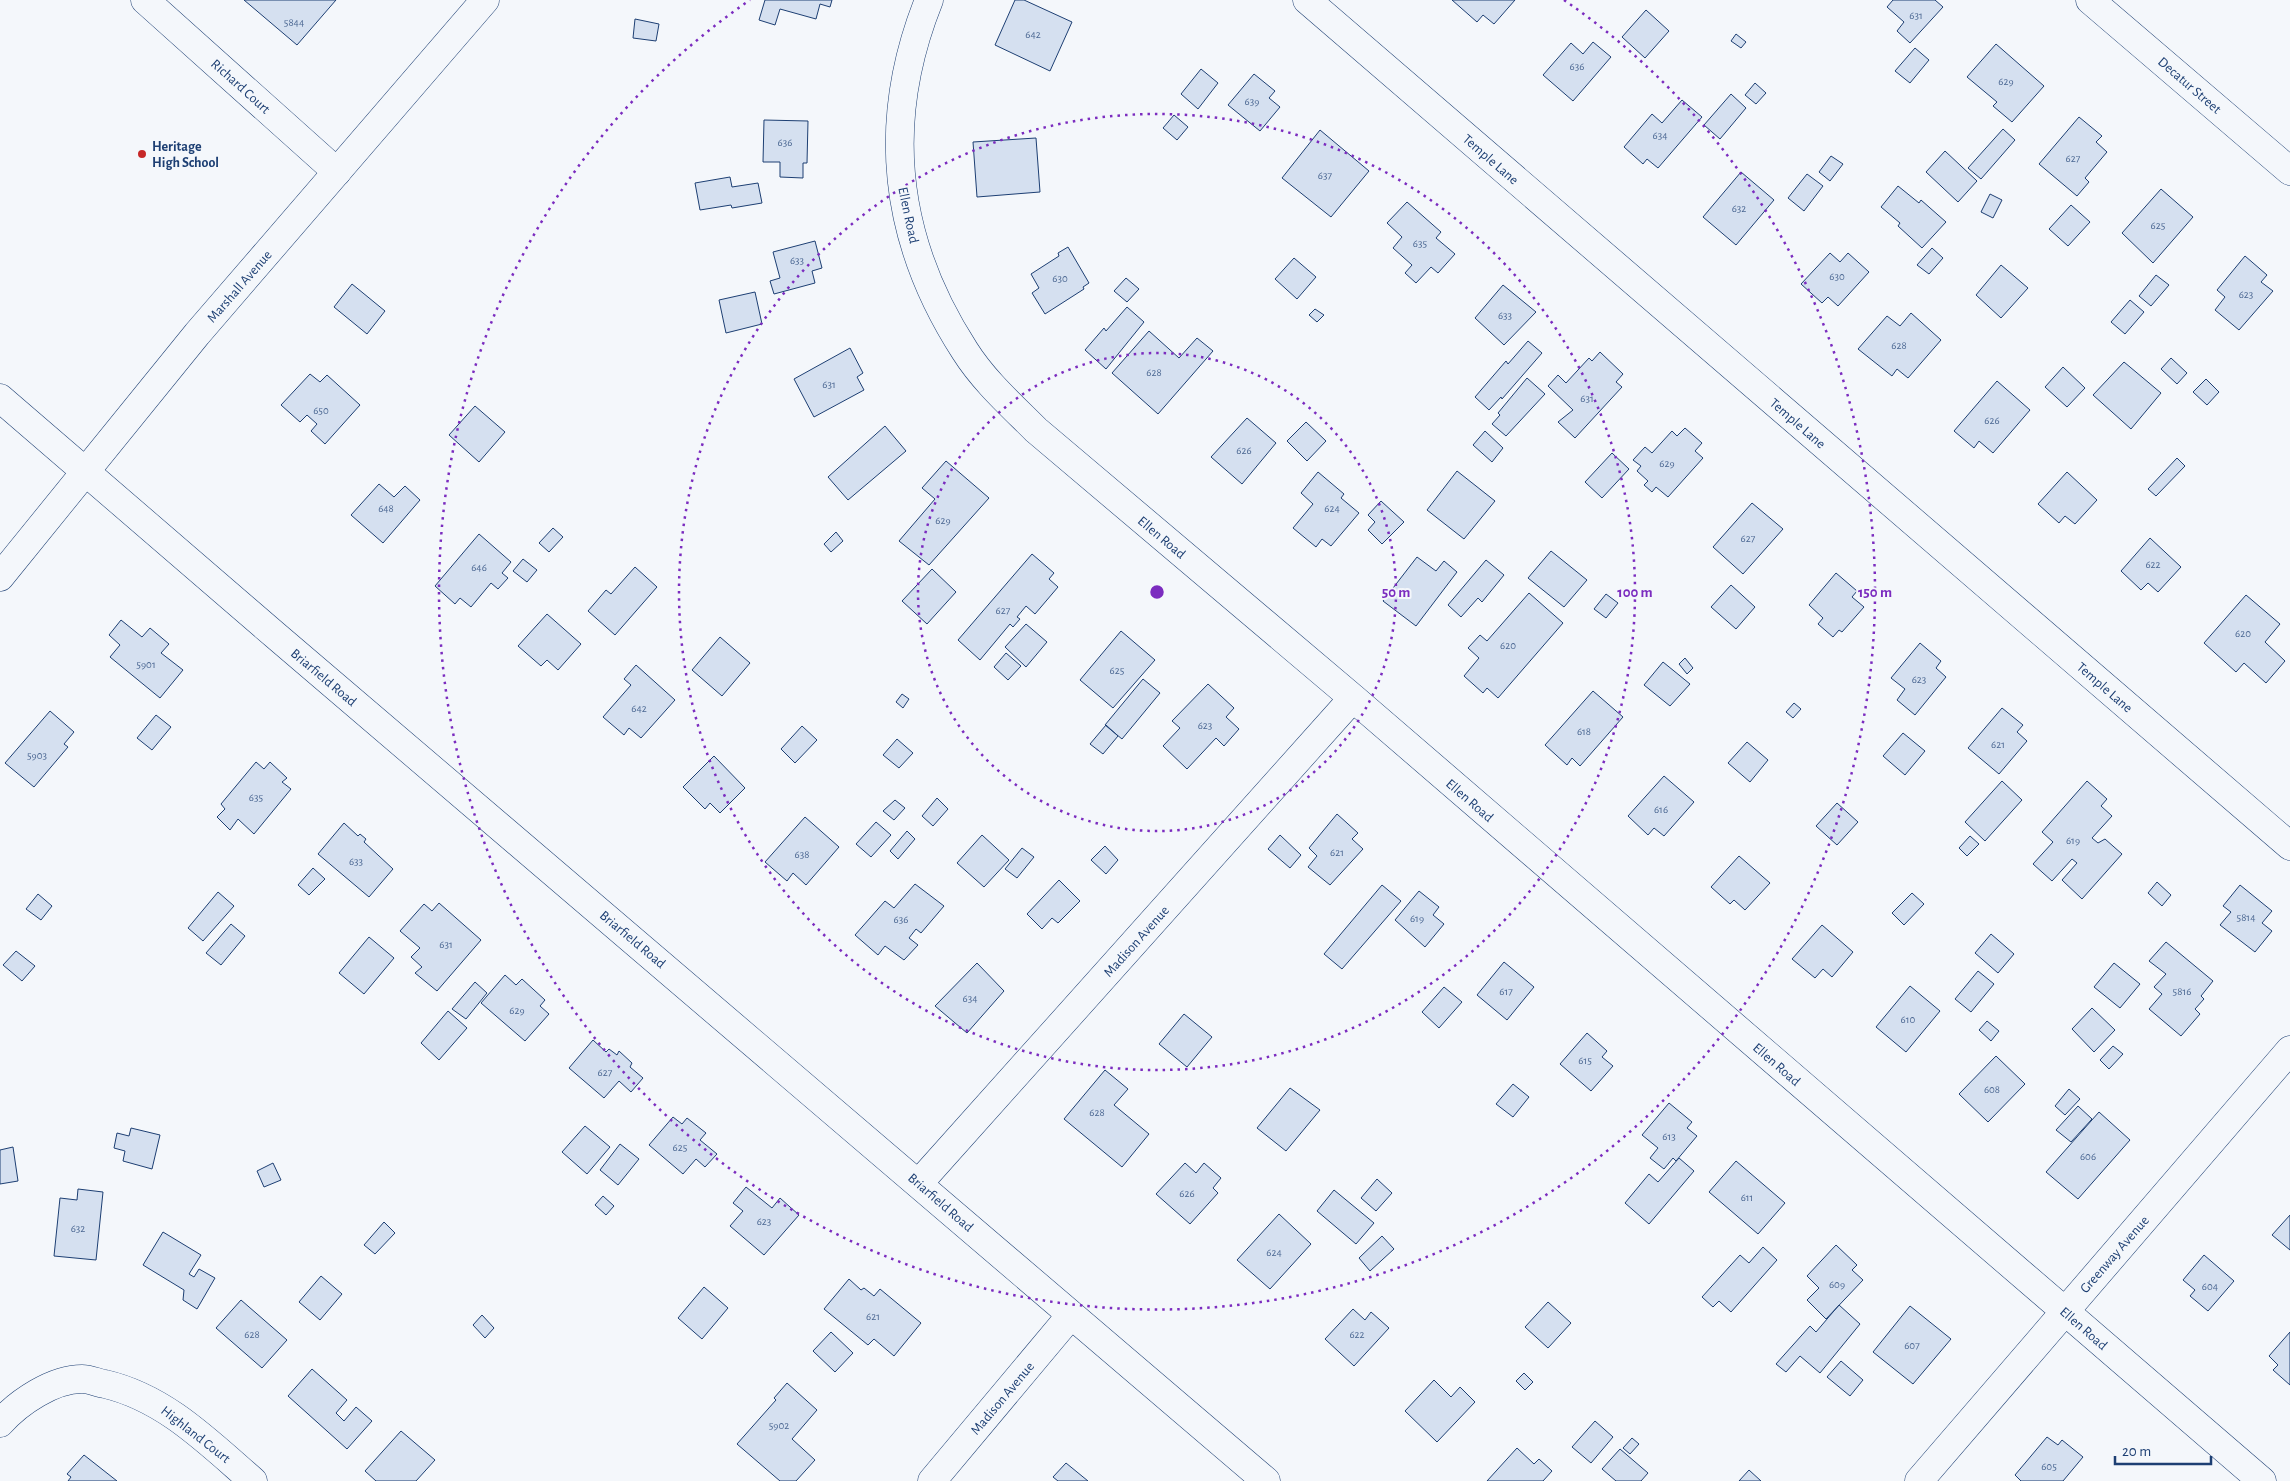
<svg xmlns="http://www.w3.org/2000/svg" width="2290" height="1481" viewBox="0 0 2290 1481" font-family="'Alegreya Sans',sans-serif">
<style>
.building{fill:#d5e0f0;stroke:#1d3f73}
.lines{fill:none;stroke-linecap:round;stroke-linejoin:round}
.minor-casing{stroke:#1d3f73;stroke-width:29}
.tertiary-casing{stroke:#1d3f73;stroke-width:29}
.secondary-casing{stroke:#1d3f73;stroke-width:29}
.minor{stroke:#f4f7fb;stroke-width:28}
.tertiary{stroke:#f4f7fb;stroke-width:28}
.secondary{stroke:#f4f7fb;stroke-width:28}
.ring{fill:none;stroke:#7b2cbf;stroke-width:2.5;stroke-dasharray:2.5 5}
.poi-dot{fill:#c62828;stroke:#f4f7fb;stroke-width:2}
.labels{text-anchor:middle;stroke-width:4;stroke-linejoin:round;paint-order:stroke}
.number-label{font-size:11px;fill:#4b6792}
.street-label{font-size:14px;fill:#1d3f73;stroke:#f4f7fb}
.poi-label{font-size:14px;font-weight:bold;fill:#1d3f73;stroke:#f4f7fb;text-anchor:start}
.centre{fill:#7b2cbf;stroke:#f4f7fb;stroke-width:2.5}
.ring-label{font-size:15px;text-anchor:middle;font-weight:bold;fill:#7b2cbf;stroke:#f4f7fb;stroke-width:4;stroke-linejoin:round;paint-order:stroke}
</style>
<rect width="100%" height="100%" fill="#f4f7fb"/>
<path class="building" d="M244,0H336L297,45Z
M765,0H832L830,7L820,4L816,19L780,9L775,25L759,20Z
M1015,0H1024L1072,22L1050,71L995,45Z
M1452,0H1515L1494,24L1483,15L1477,22Z
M1893,0H1935L1943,7L1910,43L1897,31L1904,22L1887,7Z
M1646,10L1669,31L1645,58L1622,37Z
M635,19L659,24L656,41L633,38Z
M1736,34L1746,42L1741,48L1731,41Z
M1593,42L1611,57L1573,101L1543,75L1571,43L1583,54Z
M1996,44L2044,86L2012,122L1993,106L1997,102L1967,77Z
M1915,48L1929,60L1910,83L1895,71Z
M1201,69L1218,83L1198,109L1181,94Z
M1254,74L1275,91L1269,98L1280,107L1260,131L1228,105Z
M1755,83L1766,93L1756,104L1745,95Z
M1731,94L1746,108L1720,139L1704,125Z
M1682,100L1702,117L1658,168L1647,159L1643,164L1624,147L1652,114L1662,123Z
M1174,115L1188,127L1177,140L1163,128Z
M2079,117L2102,136L2096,142L2107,152L2085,178L2089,182L2077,196L2039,164Z
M764,120L808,121L807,163H803V178L780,177V162H763Z
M2003,129L2015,140L1981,179L1968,168Z
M1320,130L1369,171L1331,217L1282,178Z
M1036,138L1040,192L977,197L973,142Z
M1945,151L1977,181L1958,202L1926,172Z
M1831,156L1843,164L1830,181L1819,172Z
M1741,172L1774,200L1736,245L1703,217Z
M1807,174L1823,186L1804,211L1788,198Z
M730,177L732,187L758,183L762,203L732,208L731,205L700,210L695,183Z
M1898,186L1919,203L1921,200L1946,222L1922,248L1898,226L1900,223L1881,207Z
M2161,189L2193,217L2153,263L2122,233Z
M1990,194L2002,200L1993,218L1981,212Z
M1407,202L1441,232L1436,238L1455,254L1438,273L1431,267L1416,283L1405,273L1412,265L1393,248L1402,237L1387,223Z
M2071,205L2090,222L2068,246L2049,229Z
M815,241L822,268L812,271L815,283L774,294L770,281L780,278L773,252Z
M1068,247L1089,283L1083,287L1084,289L1045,314L1032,293L1039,288L1031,274L1059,256L1058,253Z
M1932,248L1943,258L1929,274L1917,265Z
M1830,253L1840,262L1848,253L1869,272L1838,306L1828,297L1822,303L1801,284Z
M2245,256L2267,275L2261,282L2273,291L2239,330L2215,310L2225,297L2217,290Z
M1294,258L1316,277L1297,299L1275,279Z
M2001,265L2028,288L2001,318L1976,295Z
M2156,275L2169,285L2151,306L2139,296Z
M1126,278L1139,289L1127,302L1114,291Z
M352,284L385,311L367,334L334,307Z
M1503,285L1536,312L1504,345L1475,318Z
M755,292L762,324L726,333L719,300Z
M2130,300L2144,312L2125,334L2111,322Z
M1127,307L1144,322L1106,369L1085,350L1104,328L1106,331Z
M1315,309L1324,315L1317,322L1309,315Z
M1911,313L1941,340L1908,378L1897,369L1892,376L1858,349L1887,316L1900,326Z
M1149,331L1179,358L1197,338L1213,351L1158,414L1112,373Z
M1528,341L1542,353L1502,399L1501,397L1489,410L1475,397L1506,361L1508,364Z
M850,348L863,373L857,377L864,390L814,417L794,379Z
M1600,352L1623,374L1616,382L1622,387L1575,438L1558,422L1573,410L1548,386L1558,375L1566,383L1589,358L1592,361Z
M2171,358L2187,373L2177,384L2161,369Z
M2124,362L2161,393L2131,429L2093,395Z
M2063,367L2085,388L2067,407L2045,387Z
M310,374L320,382L327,375L360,405L325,444L311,431L317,424L307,415L300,422L281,405Z
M1527,378L1545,394L1506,436L1492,424L1500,415L1498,413Z
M2206,379L2219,392L2207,405L2193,392Z
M1997,381L2030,410L1993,453L1979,441L1974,448L1954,431Z
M475,406L505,432L479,462L449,435Z
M1247,418L1276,443L1242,484L1211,457Z
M1306,422L1326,441L1307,461L1287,441Z
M885,426L906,451L848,500L828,477Z
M1685,428L1702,443L1695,451L1703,458L1668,497L1656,487L1652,492L1644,485L1648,481L1637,471L1641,466L1633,460L1645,447L1652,453L1672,431L1677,436Z
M1485,431L1503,448L1492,462L1473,445Z
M1612,453L1629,469L1602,498L1585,482Z
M2177,458L2185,466L2156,496L2148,489Z
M946,461L989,498L929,565L899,541L935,499L922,488Z
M1457,471L1495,501L1464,539L1427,510Z
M1318,472L1344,494L1341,498L1359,513L1331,546L1322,539L1316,547L1293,528L1313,504L1301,493Z
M2067,472L2097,500L2075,524L2065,516L2059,523L2038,504Z
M379,484L394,497L405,486L420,500L383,543L351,515Z
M1381,501L1404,522L1382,544L1368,530L1375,522L1368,515Z
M1752,503L1783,529L1743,574L1713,547Z
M553,528L563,537L549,552L539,543Z
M836,532L843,541L831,552L824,544Z
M479,534L511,562L502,573L508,578L498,589L491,583L471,607L460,598L455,604L435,586Z
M2150,538L2181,567L2158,592L2148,583L2141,590L2121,571Z
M1551,551L1587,580L1564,607L1528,578Z
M1032,554L1054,573L1049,579L1058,587L1035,614L1026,606L1017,617L1020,619L1013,627L1010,624L980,660L958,640Z
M1417,557L1436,571L1444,561L1457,572L1416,626L1383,601Z
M523,559L537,570L527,582L513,571Z
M1486,560L1504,575L1482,602L1478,598L1461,617L1448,605Z
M635,567L657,587L615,635L588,611L606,590L611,594Z
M932,569L956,592L927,624L902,601Z
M1836,573L1857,591L1852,597L1864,607L1842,632L1839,630L1833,637L1818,624L1823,618L1809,605Z
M1731,585L1755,607L1736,629L1711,607Z
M1529,593L1563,623L1498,698L1487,688L1483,693L1464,676L1479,658L1468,648L1480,635L1487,641Z
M1606,594L1618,603L1606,618L1594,609Z
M2246,595L2280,624L2265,642L2285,661L2266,683L2244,663L2236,672L2204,643Z
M547,614L581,644L558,670L547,660L541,666L518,646Z
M121,620L142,637L150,628L169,644L161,653L183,670L160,698L110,657L120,645L109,635Z
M1026,624L1047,642L1026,667L1005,647Z
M1121,631L1155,660L1113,708L1080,680Z
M720,637L750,663L722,696L692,670Z
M1920,643L1941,661L1936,668L1946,677L1915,715L1897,700L1905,689L1891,678Z
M1006,653L1021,666L1008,680L994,667Z
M1685,658L1693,668L1687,674L1679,664Z
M1663,662L1690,684L1670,706L1644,685Z
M636,665L675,700L641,738L629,728L624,735L603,717L631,685L624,679Z
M1143,679L1160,693L1122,739L1105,725Z
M1208,684L1234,708L1226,717L1239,729L1224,746L1216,738L1187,769L1163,746L1180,728L1172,721Z
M1593,691L1623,717L1580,766L1572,758L1567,765L1545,745Z
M902,694L909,699L903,708L896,702Z
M1794,703L1801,709L1793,718L1786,712Z
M2002,708L2023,725L2017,732L2027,741L1999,774L1968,748Z
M50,711L74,732L64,744L68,747L34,787L5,763Z
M156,715L171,727L152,750L137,738Z
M1106,725L1118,736L1103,754L1090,744Z
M802,726L817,740L795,763L781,749Z
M1903,733L1925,751L1905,775L1883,756Z
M897,739L913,753L899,768L883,755Z
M1747,742L1768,760L1750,782L1728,763Z
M714,756L745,788L720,813L710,803L705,809L683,787Z
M256,762L264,769L270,762L287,778L282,782L291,789L254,834L238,819L230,830L217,817L225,809L221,804Z
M1664,776L1694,802L1664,836L1654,828L1648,835L1628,816Z
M2002,781L2022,800L1985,841L1965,822Z
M2087,781L2107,799L2101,806L2112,816L2092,838L2098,843L2105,839L2122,854L2082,899L2062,880L2077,863L2072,859L2052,881L2033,864L2053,842L2042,832Z
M937,798L948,809L933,826L922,816Z
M895,800L905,808L894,820L883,811Z
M1837,803L1858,822L1837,845L1816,826Z
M1337,814L1358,833L1352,839L1363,849L1330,885L1308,867L1317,856L1309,848Z
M805,817L839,847L806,885L793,873L787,881L765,862Z
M876,822L891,835L871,857L856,844Z
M344,823L358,836L360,834L366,839L364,842L393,869L369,897L318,854Z
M907,831L915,839L898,859L890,851Z
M982,835L1009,860L984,887L957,863Z
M1280,835L1301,855L1290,868L1268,849Z
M1970,836L1979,844L1967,856L1959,848Z
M1105,846L1118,860L1106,874L1091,860Z
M1022,848L1034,857L1017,878L1005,869Z
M1739,856L1770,883L1745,910L1734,900L1730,904L1711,887Z
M313,868L325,879L309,895L298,885Z
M1059,880L1080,901L1058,923L1052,918L1042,929L1027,914Z
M2157,882L2171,895L2162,906L2148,893Z
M915,884L944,906L921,933L916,929L909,938L918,945L904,960L885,946L878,955L855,935L885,901L894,908Z
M1382,885L1401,901L1342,969L1324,954Z
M2240,885L2272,911L2262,923L2272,931L2255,952L2220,925L2231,912L2223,906Z
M1419,891L1439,907L1433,915L1444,924L1425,947L1395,920Z
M218,892L234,906L203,941L188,928Z
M1912,893L1924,904L1904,925L1892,913Z
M38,894L52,906L41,920L26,909Z
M439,903L481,940L437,991L415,973L422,967L411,957L420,948L400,931L424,904L432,911Z
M231,924L245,936L221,965L206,953Z
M1822,925L1853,952L1832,977L1823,969L1815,978L1792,959Z
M1991,934L2014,954L1998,973L1975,953Z
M369,937L394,958L364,994L339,973Z
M2166,942L2213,981L2201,996L2204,999L2195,1009L2200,1014L2181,1036L2149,1009L2162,994L2154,987L2166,974L2149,961Z
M16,951L35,966L22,981L3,965Z
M1504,962L1534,987L1507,1020L1477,995Z
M977,963L1004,991L967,1033L935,1006Z
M2114,963L2140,984L2120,1008L2094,987Z
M1978,971L1994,984L1971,1012L1955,999Z
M505,975L516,985L522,979L545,1000L540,1006L549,1014L525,1041L481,1003Z
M475,982L487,993L466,1019L452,1009Z
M1910,986L1940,1011L1906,1052L1876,1027Z
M1444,987L1462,1002L1439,1028L1422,1012Z
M2092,1008L2115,1030L2094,1052L2072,1029Z
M448,1011L467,1028L439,1060L421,1043Z
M1184,1014L1212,1037L1187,1067L1159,1044Z
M1987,1021L1999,1031L1991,1041L1979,1030Z
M1587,1033L1607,1051L1602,1057L1613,1066L1591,1091L1560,1064Z
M593,1040L606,1052L609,1049L617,1055L619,1051L632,1063L630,1067L643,1078L631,1092L619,1081L604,1098L569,1068Z
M2113,1046L2123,1054L2109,1069L2100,1060Z
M1996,1056L2025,1084L1988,1122L1959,1094Z
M1105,1070L1128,1089L1114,1105L1149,1134L1122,1167L1064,1119Z
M1513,1084L1529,1097L1513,1117L1496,1104Z
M1290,1088L1320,1110L1286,1151L1257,1128Z
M2069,1089L2080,1099L2065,1115L2055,1106Z
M1669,1103L1692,1122L1687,1128L1697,1136L1676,1161L1673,1158L1664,1169L1650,1158L1658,1148L1642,1135Z
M2078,1106L2092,1119L2071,1142L2056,1130Z
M2099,1112L2130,1140L2078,1199L2046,1172Z
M673,1117L682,1124L687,1118L706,1133L700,1140L717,1154L705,1167L696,1159L683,1174L649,1145Z
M585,1126L610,1147L587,1174L562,1152Z
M131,1128L160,1135L152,1169L123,1161L125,1151L114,1148L117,1133L129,1136Z
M620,1144L639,1159L618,1185L600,1170Z
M13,1147L18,1181L0,1184V1150Z
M1679,1158L1694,1171L1649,1224L1625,1203L1649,1174L1658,1182Z
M1736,1161L1785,1203L1758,1234L1709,1192Z
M273,1163L281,1180L264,1187L257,1171Z
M1185,1163L1196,1173L1204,1163L1221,1178L1213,1188L1218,1193L1190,1224L1156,1194Z
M1377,1179L1392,1193L1376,1211L1361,1198Z
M746,1187L772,1208L780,1198L799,1215L764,1255L730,1226L743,1211L733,1203Z
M78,1189L103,1192L96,1260L54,1256L60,1198L77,1200Z
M1334,1190L1374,1223L1356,1244L1317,1211Z
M603,1196L614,1206L606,1215L595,1205Z
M1279,1214L1311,1244L1270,1289L1237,1260Z
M2290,1215V1250L2272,1235Z
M384,1222L395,1233L375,1254L364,1245Z
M163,1232L201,1255L189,1274L194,1277L199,1269L215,1278L197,1309L183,1300L184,1290L143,1265Z
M1382,1236L1394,1249L1370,1271L1359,1258Z
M1836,1245L1857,1265L1852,1270L1863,1280L1826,1319L1807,1300L1819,1288L1807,1276Z
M1763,1247L1777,1260L1731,1312L1719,1301L1713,1307L1702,1297L1740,1255L1749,1263Z
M2204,1255L2234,1281L2208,1311L2190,1296L2195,1290L2183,1280Z
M321,1276L342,1294L320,1320L299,1302Z
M849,1279L861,1290L864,1288L874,1296L880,1289L921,1323L894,1356L874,1339L868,1345L824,1309Z
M704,1287L728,1308L702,1339L678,1318Z
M241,1300L287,1340L262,1368L216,1328Z
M1548,1302L1571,1323L1548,1348L1525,1327Z
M1839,1305L1860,1324L1820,1373L1800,1356L1786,1372L1776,1364L1810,1326L1816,1332Z
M1910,1306L1951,1339L1913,1384L1873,1352Z
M1353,1309L1365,1320L1371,1312L1389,1328L1354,1366L1325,1339Z
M482,1315L494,1328L485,1338L473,1325Z
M831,1332L853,1353L835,1372L813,1351Z
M2290,1332V1385L2273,1370L2278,1365L2269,1356Z
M1841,1361L1863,1380L1850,1396L1827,1377Z
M312,1369L347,1400L336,1413L344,1421L356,1407L372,1421L347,1449L288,1396Z
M1524,1373L1533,1382L1525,1390L1516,1381Z
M1434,1380L1451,1397L1460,1387L1475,1402L1437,1442L1405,1411Z
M787,1383L817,1410L792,1439L815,1460L796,1481H780L737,1444L776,1400L774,1398Z
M1595,1421L1613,1437L1591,1463L1572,1447Z
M401,1431L435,1460L416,1481H376L365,1471Z
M2047,1437L2058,1445L2062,1440L2083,1457L2063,1481H2021L2015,1475Z
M1632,1438L1639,1444L1630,1454L1623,1448Z
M1517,1448L1534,1464L1539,1459L1552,1471L1543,1481H1487Z
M1620,1449L1648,1473L1641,1481H1616L1602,1469Z
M84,1455L117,1481H68L71,1477L67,1474Z
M1066,1463L1088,1481H1058L1053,1477Z
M1749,1470L1761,1481H1739Z"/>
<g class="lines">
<g class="minor-casing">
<path id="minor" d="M145,0L337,172
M929,0C880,122 893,240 965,351C984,381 1011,405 1036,430L1353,698L2262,1481
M1307,0L2290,846
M2090,0L2290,171
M919,1183L1353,698
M0,1423C19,1402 53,1379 82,1379C90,1379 98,1383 105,1384C165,1398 208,1442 253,1481
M932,1481L1071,1315
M1919,1481L2290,1050"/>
</g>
<g class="tertiary-casing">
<path id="tertiary" d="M0,577L197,334L485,0"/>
</g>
<g class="secondary-casing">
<path id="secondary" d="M0,398L275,635L1266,1481"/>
</g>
<use href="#minor" class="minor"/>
<use href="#tertiary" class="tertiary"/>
<use href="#secondary" class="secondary"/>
</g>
<g class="ring">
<circle cx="1157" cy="592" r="239"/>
<circle cx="1157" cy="592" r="478"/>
<path d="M1564 0A718 718 0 1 1 750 0"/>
</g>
<circle class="poi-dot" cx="142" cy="154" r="5"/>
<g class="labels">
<g class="number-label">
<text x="1916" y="19">631</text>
<text x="294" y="26">5844</text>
<text x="1033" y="38">642</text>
<text x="1577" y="70">636</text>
<text x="2006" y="85">629</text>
<text x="1252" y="105">639</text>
<text x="1660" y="139">634</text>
<text x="785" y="146">636</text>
<text x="2073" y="162">627</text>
<text x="1325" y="179">637</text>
<text x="1739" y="212">632</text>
<text x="2158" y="229">625</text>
<text x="1420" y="247">635</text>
<text x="797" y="264">633</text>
<text x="1837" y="280">630</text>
<text x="1060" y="282">630</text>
<text x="2246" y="298">623</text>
<text x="1505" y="319">633</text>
<text x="1899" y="349">628</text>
<text x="1154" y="376">628</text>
<text x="829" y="388">631</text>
<text x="1587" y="402">631</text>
<text x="321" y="414">650</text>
<text x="1992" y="424">626</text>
<text x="1244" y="454">626</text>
<text x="1667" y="467">629</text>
<text x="386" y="512">648</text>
<text x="1332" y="512">624</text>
<text x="943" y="524">629</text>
<text x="1748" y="542">627</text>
<text x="2153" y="568">622</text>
<text x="479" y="571">646</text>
<text x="1003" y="614">627</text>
<text x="2243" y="637">620</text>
<text x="1508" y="649">620</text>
<text x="146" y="668">5901</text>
<text x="1117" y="674">625</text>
<text x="1919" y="683">623</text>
<text x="639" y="712">642</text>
<text x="1205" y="729">623</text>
<text x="1584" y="735">618</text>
<text x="1998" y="748">621</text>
<text x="37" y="759">5903</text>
<text x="256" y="801">635</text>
<text x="1661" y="813">616</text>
<text x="2073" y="844">619</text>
<text x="1337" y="856">621</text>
<text x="802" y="858">638</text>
<text x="356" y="865">633</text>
<text x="2246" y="921">5814</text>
<text x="1417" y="922">619</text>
<text x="901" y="923">636</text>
<text x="446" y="948">631</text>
<text x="1506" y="995">617</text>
<text x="2182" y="995">5816</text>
<text x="970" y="1002">634</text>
<text x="517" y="1014">629</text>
<text x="1908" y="1023">610</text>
<text x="1585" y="1064">615</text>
<text x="605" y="1076">627</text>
<text x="1992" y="1093">608</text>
<text x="1097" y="1116">628</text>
<text x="1669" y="1140">613</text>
<text x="680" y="1151">625</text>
<text x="2088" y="1160">606</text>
<text x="1187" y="1197">626</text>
<text x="1747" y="1201">611</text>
<text x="764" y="1225">623</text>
<text x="78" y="1232">632</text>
<text x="1274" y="1256">624</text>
<text x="1837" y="1288">609</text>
<text x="2210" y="1290">604</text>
<text x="873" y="1320">621</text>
<text x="252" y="1338">628</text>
<text x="1357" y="1338">622</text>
<text x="1912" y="1349">607</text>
<text x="779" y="1429">5902</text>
<text x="2049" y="1470">605</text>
</g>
<g class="street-label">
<text transform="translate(2190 85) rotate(41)" y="5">Decatur Street</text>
<text transform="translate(241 86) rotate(42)" y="5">Richard Court</text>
<text transform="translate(1491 159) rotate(41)" y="5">Temple Lane</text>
<text transform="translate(909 215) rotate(78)" y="5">Ellen Road</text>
<text transform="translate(239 286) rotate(-49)" y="5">Marshall Avenue</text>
<text transform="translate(1798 423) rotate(41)" y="5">Temple Lane</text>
<text transform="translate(1162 537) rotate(40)" y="5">Ellen Road</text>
<text transform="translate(324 677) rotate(40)" y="5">Briarfield Road</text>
<text transform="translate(2105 687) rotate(41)" y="5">Temple Lane</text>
<text transform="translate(1470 800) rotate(41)" y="5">Ellen Road</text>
<text transform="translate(633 939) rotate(40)" y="5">Briarfield Road</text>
<text transform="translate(1136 941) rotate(-48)" y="5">Madison Avenue</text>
<text transform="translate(1777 1064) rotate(41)" y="5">Ellen Road</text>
<text transform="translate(941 1202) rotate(41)" y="5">Briarfield Road</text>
<text transform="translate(2114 1254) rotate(-49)" y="5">Greenway Avenue</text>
<text transform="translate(2084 1328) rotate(41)" y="5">Ellen Road</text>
<text transform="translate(1002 1398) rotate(-50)" y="5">Madison Avenue</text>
<text transform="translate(196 1434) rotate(38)" y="5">Highland Court</text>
</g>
<g class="poi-label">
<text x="152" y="151">Heritage<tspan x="152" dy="16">High School</tspan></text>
</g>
</g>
<circle cx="1157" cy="592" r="8" class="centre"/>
<g class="ring-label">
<text x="1396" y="597">50 m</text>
<text x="1635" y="597">100 m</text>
<text x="1875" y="597">150 m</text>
</g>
<path d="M2115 1456v8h96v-8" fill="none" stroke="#1d3f73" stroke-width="2.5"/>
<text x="2122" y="1456" font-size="15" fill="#1d3f73" stroke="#f4f7fb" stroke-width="4" paint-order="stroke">20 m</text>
</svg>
